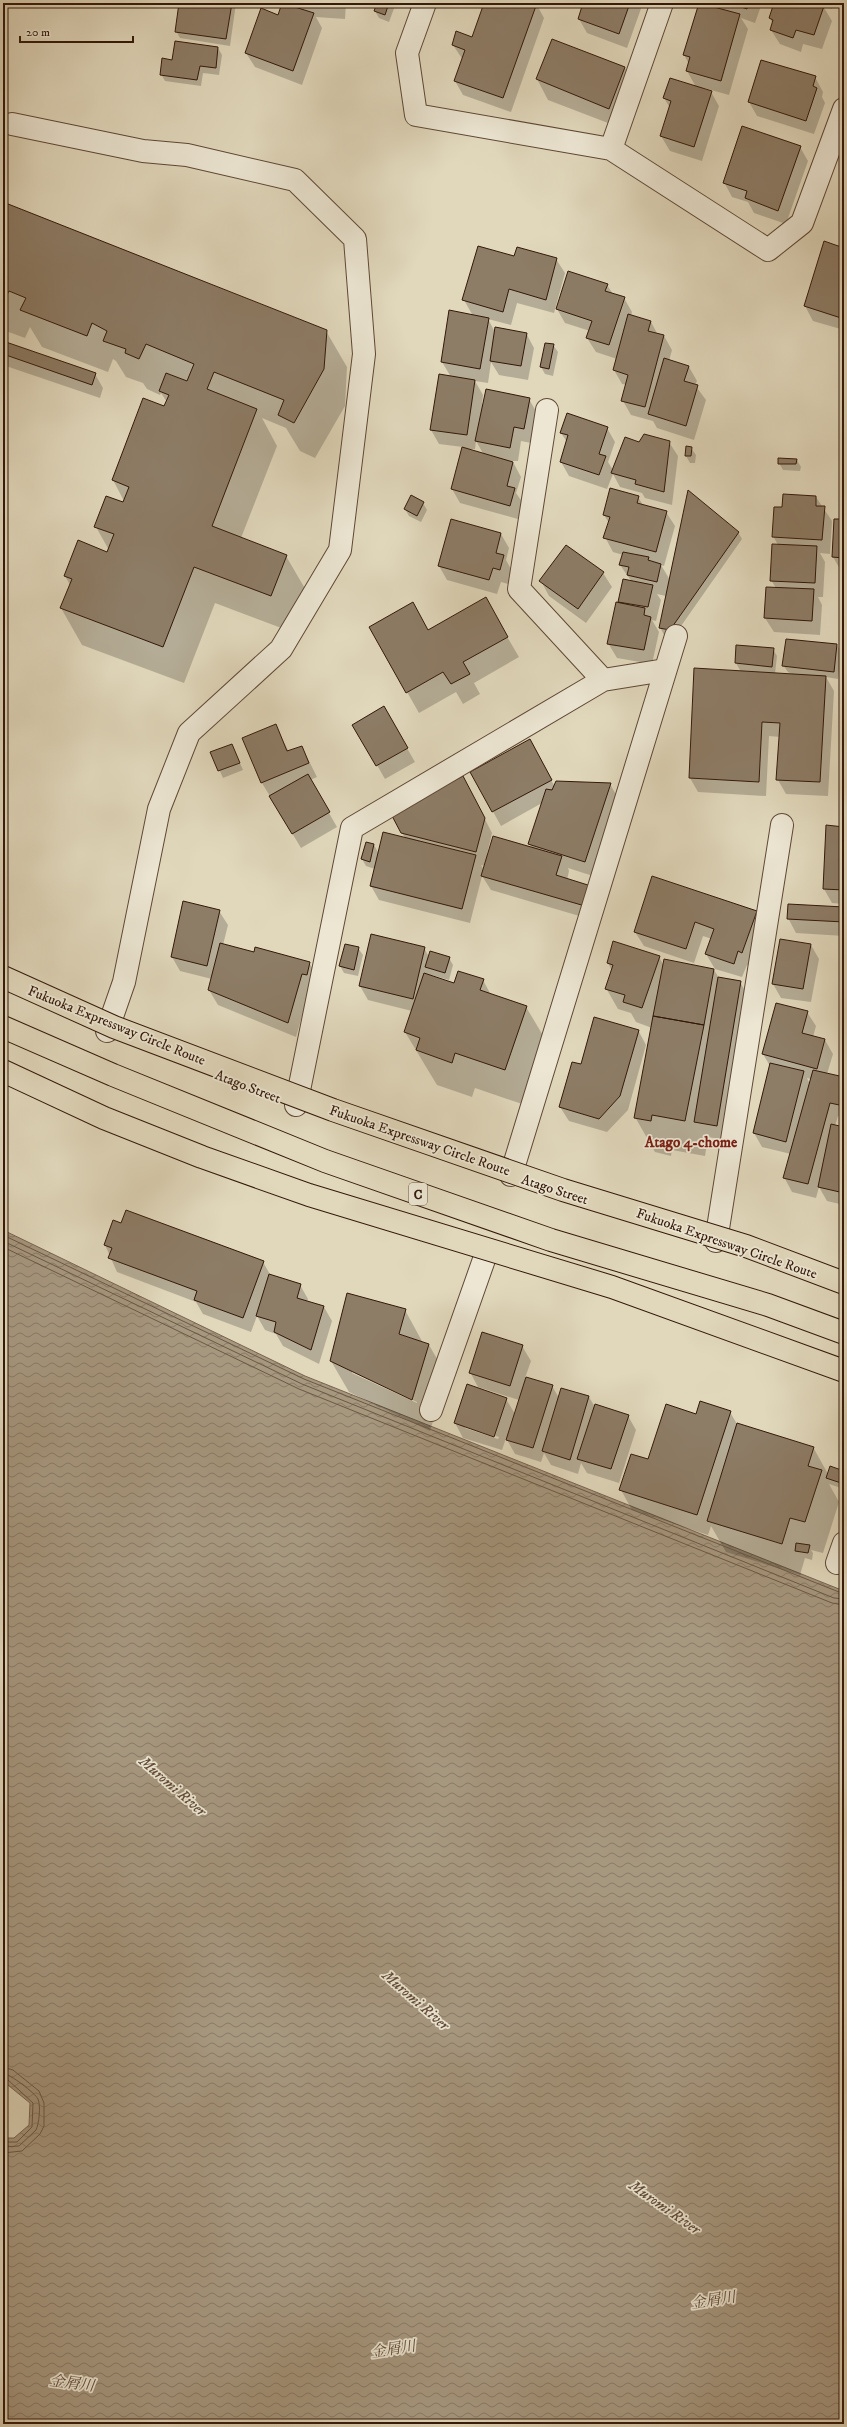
<svg xmlns="http://www.w3.org/2000/svg" width="847" height="2427" viewBox="0 0 847 2427" font-family="'IM FELL DW Pica','Noto Serif JP',serif">
<style>
.water{fill:url(#water-waves);stroke:#786450}
.shadow{fill:#0003;fill-rule:evenodd}
.lines{fill:none;stroke-linecap:round;stroke-linejoin:round}
.shore{stroke:#6c5844;stroke-width:1}
.building{fill:#8d7c66;stroke:#321809}
.minor-casing{stroke:#5e4836;stroke-width:24}
.highway-casing{stroke:#321809;stroke-width:24}
.minor{stroke:#ece6d3;stroke-width:22}
.highway{stroke:#e1d8bc;stroke-width:22}
.highway-bridge-casing{stroke:#321809;stroke-width:24;stroke-linecap:butt}
.highway-bridge{stroke:#e1d8bc;stroke-width:22}
.labels{text-anchor:middle;stroke-width:3.5;stroke-linejoin:round;paint-order:stroke}
.shield{fill:#ece6d3;stroke:#6a5646;stroke-width:1}
.shield-label{font-size:13px;font-weight:bold;fill:#321809}
.street-label{font-size:14px;fill:#321809;stroke:#ece6d3}
.neighbourhood-label{font-size:15px;font-weight:bold;fill:#7a1f14;stroke:#ece6d3}
.water-label{font-size:15px;font-style:italic;fill:#604b38;stroke:#ece6d3}
</style>
<defs>
<pattern id="water-waves" width="16" height="10" patternUnits="userSpaceOnUse"><rect width="16" height="10" fill="#a6977f"/><path d="M0 5q4-4 8 0t8 0" fill="none" stroke="#887a66"/></pattern>
</defs>
<rect width="100%" height="100%" fill="#e1d8bc"/>
<filter id="stains"><feTurbulence type="fractalNoise" baseFrequency=".005" numOctaves="4"/><feColorMatrix values="0 0 0 0 .2 0 0 0 0 .09 0 0 0 0 .02 0 0 0 .5 -.17"/></filter>
<radialGradient id="worn" r=".72"><stop offset=".6" stop-color="#630" stop-opacity="0"/><stop offset="1" stop-color="#630" stop-opacity=".3"/></radialGradient>
<path class="water" d="M3,1230L305,1376L844,1591V2424H3V2138H14L29,2125L30,2103L3,2081Z"/>
<path class="shadow" d="M180,3H236L230,46L180,38L176,31Z
M283,3L294,7L292,3H346L345,19L316,17L322,28L302,85L255,67L246,53L278,16Z
M378,3H396L389,22L379,18L375,11Z
M485,3H548L546,8L537,5L544,18L511,112L463,95L455,81L463,60L453,45L457,33L472,38Z
M582,3H643L627,48L587,33L579,19L584,6Z
M702,3H762L755,23L741,18L748,29L729,95L704,88L703,89L711,92L719,106L702,161L670,151L661,136L670,108L664,98L696,87L687,71L689,64L684,55Z
M775,3H833L832,9L823,6L832,21L822,49L803,44L801,52L780,44L771,30L773,24L770,18Z
M552,40L625,68L636,88L621,128L548,100L537,79Z
M218,48L222,55L219,75L203,73L201,86L165,81L161,74L173,61Z
M762,61L815,77L823,92L822,97L825,103L814,134L757,116L749,102Z
M800,147L808,161L786,224L754,213L748,202L732,197L724,182Z
M3,203L326,331L347,367L345,406L315,458L300,451L286,428L262,418L277,446L241,538L286,556L307,592L292,632L215,603L184,683L82,645L61,608L70,585L65,576L108,553L109,550L96,527L124,501L113,480L167,402L161,393L160,395L147,389L143,383L126,377L116,361L113,359L108,372L42,347L30,327L25,338L3,330Z
M824,243L844,249V330L813,321L805,306Z
M515,257L556,259L565,273L554,313L517,303L511,325L488,319L495,332L526,333L534,348L528,380L499,375L491,362L488,383L475,381L483,395L482,405L529,399L537,413L531,443L521,441L518,461H506L513,462L521,477L516,493L523,503L518,519L460,503L452,489L463,447L439,444L431,430L451,377L442,362L473,316L464,300ZM476,441L484,455L464,449H475Z
M607,285L613,294L624,298L632,312L631,316L651,322L658,335L664,336L672,350L669,361L689,367L697,381L695,385L706,400L694,440L657,428L653,421L631,415L623,401L627,385L622,384L614,370L617,359L596,352L587,338L590,331L565,323L557,309Z
M3,342L95,374L103,388L100,398L3,365Z
M553,345L558,352L553,376L545,374L541,367Z
M607,428L615,442L608,462L613,470L639,443L669,442L678,456L672,505L645,498L642,493L620,487L613,474L607,489L569,476L561,462L567,442L561,433Z
M691,448L696,455L695,463H690L686,456Z
M797,460L801,467L800,471L783,470L779,463Z
M638,497L643,505L666,512L675,526L664,566L661,565L670,580L738,532L742,539L674,636L664,635L660,627L666,596L657,594L661,600L656,621L652,620L659,632L652,664L617,658L608,643L621,604L619,601L632,582L620,565L623,555L613,552L605,537L609,523L604,515Z
M816,497L832,521L830,554L820,553L825,562L823,597H818L822,605L820,635L774,632L765,618L776,588L771,580L778,545L773,536L783,508Z
M423,503L427,510L421,522L409,516L405,509Z
M844,520V576L833,557Z
M501,534L509,548L506,560L512,571L508,584L501,582L497,594L447,580L439,566Z
M566,546L603,573L612,587L586,623L549,596L541,581Z
M485,599L519,657L474,683L480,694L463,704L456,692L419,713L370,627L428,631Z
M837,645L841,652L838,679L826,677L834,691L828,796L786,794L778,780L780,737L769,736L766,796L698,792L690,778L695,669L741,672L736,663L737,646L773,649L777,656L775,674L794,675L788,672L783,665Z
M384,708L415,762L385,779L354,725Z
M275,725L289,752L302,747L317,777L310,780L337,827L301,848L262,783L243,739Z
M232,745L243,770L223,778L212,753Z
M537,755L555,787L610,784L618,798L593,876L568,868L569,871L567,880L593,920L491,890L482,876L470,923L379,900L371,886L375,869L366,866L362,859L374,845L379,854L405,838L402,833L471,792L492,833L487,854L532,848L529,843L542,803L501,826L471,772ZM481,865L485,866L484,870Z
M827,826L844,828V904L832,903L824,889Z
M844,908V936L796,933L788,918Z
M219,911L228,925L223,945L255,953L309,963L318,977L310,988L296,1037L218,1005L209,990L212,979L180,971L172,957Z
M757,912L765,926L750,967L747,965L742,977L715,969L706,954L712,939L703,936L694,963L644,946L635,932Z
M811,945L819,959L811,1002L781,998L773,984Z
M358,948L363,955L358,976L344,973L340,966Z
M424,948L429,957L449,958L453,965L449,980L431,975V976L455,984L483,980L491,995L526,1007L547,1042L525,1105L475,1088L472,1097L437,1085L405,1032L412,1011L368,1000L360,986Z
M659,957L664,966L714,970L719,978L740,982L748,996L725,1140L708,1137L705,1156L672,1150L671,1156L655,1152L635,1117L652,1028L636,1022L631,1013L618,1009L606,988L612,971L608,963Z
M807,1012L816,1026L813,1037L825,1040L833,1054L827,1074L844,1078V1118L838,1116L835,1126L844,1128V1205L827,1201L819,1187L816,1198L792,1192L784,1177L791,1154L762,1147L754,1133L770,1066L763,1054ZM807,1078L811,1079L810,1084Z
M638,1030L646,1045L628,1110L607,1132L569,1121L560,1107L582,1065Z
M105,1245L263,1262L271,1276L300,1285L308,1299L307,1302L324,1307L332,1321L319,1364L283,1346L276,1334L265,1330L257,1316L251,1332L203,1314L196,1302L117,1272Z
M405,1310L423,1343L429,1345L447,1376L430,1431L349,1392L331,1361ZM352,1371L417,1402V1403L352,1373Z
M522,1346L531,1361L525,1378L552,1386L559,1398L562,1389L589,1397L595,1407L628,1416L636,1430L619,1483L587,1473L581,1463L578,1474L551,1465L544,1453L541,1462L515,1454L506,1438L502,1450L463,1438L455,1423L467,1386L506,1399L515,1414L519,1400L478,1387L470,1372ZM465,1426L499,1437L498,1439L465,1428Z
M730,1412L737,1424L813,1447L828,1474L844,1472V1489L829,1484L839,1502L823,1553L811,1550L813,1553L812,1560L805,1558L800,1575L726,1552L711,1526L708,1535L632,1510L621,1490L697,1415Z"/>
<g class="lines">
<path class="shore" d="M3,1235L304,1379L844,1594
M3,1241L302,1384L834,1598L844,1599
M3,1247L299,1389L832,1603L844,1605
M3,2067L13,2070L39,2091L44,2103V2126L40,2134L22,2151L3,2153
M3,2073C10,2074 35,2093 38,2099C41,2106 39,2124 36,2130L19,2146L3,2147
M3,2078L7,2079L33,2103L32,2127L17,2142H3"/>
</g>
<path class="building" d="M179,3H232L226,39L175,32Z
M282,3L314,13L293,71L245,53L261,8L278,15Z
M377,3H389L385,15L374,11Z
M484,3H537L503,98L454,81L465,50L452,45L456,31L472,37Z
M583,3H630L619,34L578,19Z
M699,3L740,14L721,81L686,71L690,57L683,55Z
M730,3H749L747,9Z
M774,3H814L824,6L814,35L796,30L793,38L770,30L773,20L769,18Z
M552,39L625,67L609,109L536,79Z
M175,41L218,47L216,68L200,66L197,80L160,75L162,58L172,60Z
M761,60L816,76L813,86L817,88L806,121L748,102Z
M670,78L712,91L694,147L660,136L671,101L663,98Z
M742,126L801,146L778,211L745,198L747,191L723,183Z
M3,202L327,330L324,369L294,423L278,415L284,400L214,372L207,389L257,409L212,526L287,555L271,596L194,567L163,647L60,608L72,579L64,576L78,540L107,552L114,534L94,527L106,496L123,502L129,487L112,480L143,398L164,406L169,395L159,391L166,373L187,381L194,364L146,344L139,359L125,353L126,349L103,341L107,331L92,323L87,336L20,310L26,298L9,291L3,302Z
M824,241L844,248V310L841,318L804,306Z
M478,246L514,256L517,247L557,258L546,300L509,289L503,312L462,300Z
M568,271L608,284L605,291L625,297L609,345L586,338L592,321L556,309Z
M449,310L489,318L480,369L441,362Z
M628,314L651,321L648,331L664,335L645,407L621,401L628,375L613,370Z
M495,327L527,333L521,366L490,361Z
M3,341L96,373L92,385L3,354Z
M545,343L554,344L549,369L540,367Z
M664,358L689,366L684,381L698,385L686,426L648,414Z
M439,374L475,380L467,435L430,430Z
M486,389L530,398L524,429L514,427L510,448L475,441Z
M567,413L608,427L599,454L606,456L599,475L560,462L568,435L560,433Z
M644,434L670,441L664,492L635,484L636,480L611,473L625,437L639,442Z
M686,446L692,447L691,456H685Z
M462,447L513,462L507,486L515,488L510,506L451,489Z
M778,458L797,459L796,464H778Z
M610,488L639,496L637,503L667,511L656,552L603,538L610,517L603,515Z
M688,490L739,532L670,630L659,628Z
M783,494L816,496V506H825L822,540L772,537L774,507H782Z
M411,495L424,502L417,516L404,509Z
M451,519L501,533L496,553L504,555L500,570L493,568L489,580L438,566Z
M834,519H844V558L832,557Z
M772,544L817,546L815,583L770,581Z
M566,545L604,572L578,609L539,581Z
M623,552L649,557L648,560L661,564L657,582L627,575L629,567L619,565Z
M623,579L653,585L648,607L618,602Z
M766,587L814,589L812,621L764,618Z
M486,597L508,637L463,662L470,674L451,684L443,672L406,693L369,627L413,602L428,630Z
M616,602L645,608L644,615L651,617L644,650L607,644Z
M786,639L837,644L834,672L782,666Z
M736,645L774,648L772,667L735,663Z
M694,668L826,676L820,782L776,780L780,723L762,722L759,782L689,778Z
M384,706L408,748L376,766L352,725Z
M276,724L287,751L302,746L309,763L261,783L242,738Z
M530,739L552,780L492,812L470,772Z
M232,744L240,763L218,771L210,752Z
M308,774L330,812L292,834L269,796Z
M463,776L485,818L476,852L401,833L391,814Z
M556,781L611,783L585,862L528,844L546,789L552,790Z
M826,825L844,827V890L823,889Z
M383,832L476,855L462,909L370,886Z
M493,836L562,856L556,875L591,886L585,906L481,876Z
M366,842L374,844L370,862L361,859Z
M652,876L757,911L742,953L738,951L734,964L705,954L714,929L695,922L686,949L634,932Z
M183,901L220,910L207,966L171,957Z
M788,904L844,907V922L787,919Z
M371,934L425,947L413,999L359,986Z
M780,939L811,944L803,989L772,984Z
M613,941L660,956L642,1008L623,1002L625,995L605,989L613,965L607,963Z
M220,943L254,952L255,947L310,962L307,975L302,974L288,1023L208,990Z
M345,944L359,947L354,970L339,966Z
M430,951L450,957L445,973L425,967Z
M664,959L714,969L704,1025L653,1016Z
M458,971L484,979L480,990L527,1006L505,1070L455,1053L452,1063L416,1050L420,1038L404,1032L424,973L454,983Z
M718,977L741,981L717,1126L694,1122Z
M776,1003L808,1011L802,1033L825,1039L817,1069L762,1054Z
M653,1016L704,1025L685,1121L652,1115L651,1121L634,1118Z
M594,1017L639,1030L620,1096L599,1119L559,1107L572,1062L581,1064Z
M770,1063L804,1071L786,1142L753,1133Z
M813,1070L844,1077V1106L830,1103L808,1184L783,1178Z
M831,1124L844,1127V1193L818,1187Z
M126,1210L264,1261L243,1318L194,1300L197,1291L108,1258L112,1248L104,1245L113,1220L121,1223Z
M269,1274L301,1284L297,1298L324,1306L311,1350L274,1332L276,1322L256,1316Z
M347,1293L406,1309L399,1334L429,1344L412,1400L330,1361Z
M482,1332L523,1345L510,1386L469,1373Z
M526,1377L553,1385L533,1448L506,1440Z
M467,1384L507,1398L494,1437L454,1423Z
M561,1388L589,1396L570,1460L542,1451Z
M700,1401L731,1411L697,1515L619,1490L631,1454L648,1459L666,1404L696,1414Z
M595,1404L629,1415L611,1469L577,1459Z
M737,1423L814,1447L808,1466L822,1470L805,1522L790,1518L782,1544L707,1521Z
M830,1466L844,1471V1484L826,1478Z
M796,1543L810,1545L808,1553L795,1551Z"/>
<g class="lines">
<g class="minor-casing">
<path id="minor" d="M425,3L407,53L416,115L611,149L768,250L802,223L844,109
M12,124L143,151L187,155L295,180L355,239L364,354L340,550L281,649L189,733L159,809L124,982L107,1031
M611,149L662,3
M547,410L519,589L603,680
M296,1105L352,828L603,680L665,670
M511,1175L676,636
M716,1241L782,825
M431,1410L487,1251
M837,1563L844,1543"/>
</g>
<g class="highway-casing">
<path id="highway" d="M3,1027L113,1075L325,1161L551,1240L768,1305L844,1333"/>
</g>
<use href="#minor" class="minor"/>
<use href="#highway" class="highway"/>
<g class="highway-bridge-casing">
<path id="highway-bridge" d="M3,977L114,1027L333,1110L563,1190L746,1246L844,1283
M3,1071L104,1118L202,1157L309,1195L612,1287L844,1371"/>
</g>
<use href="#highway-bridge" class="highway-bridge"/>
</g>
<g class="labels">
<rect class="shield" x="409" y="1183" width="18" height="22" rx="3"/>
<g class="shield-label">
<text x="418" y="1199">C</text>
</g>
<g class="street-label">
<text transform="translate(117 1025) rotate(22)" y="5">Fukuoka Expressway Circle Route</text>
<text transform="translate(248 1086) rotate(21)" y="5">Atago Street</text>
<text transform="translate(420 1140) rotate(19)" y="5">Fukuoka Expressway Circle Route</text>
<text transform="translate(555 1189) rotate(18)" y="5">Atago Street</text>
<text transform="translate(727 1243) rotate(19)" y="5">Fukuoka Expressway Circle Route</text>
</g>
<g class="neighbourhood-label">
<text x="691" y="1147">Atago 4-chome</text>
</g>
<g class="water-label">
<text transform="translate(173 1786) rotate(41)" y="5">Muromi River</text>
<text transform="translate(416 2000) rotate(41)" y="5">Muromi River</text>
<text transform="translate(665 2207) rotate(35)" y="5">Muromi River</text>
<text transform="translate(713 2300) rotate(-9)" y="5">金屑川</text>
<text transform="translate(393 2349) rotate(-9)" y="5">金屑川</text>
<text transform="translate(72 2383) rotate(7)" y="5">金屑川</text>
</g>
</g>
<rect width="847" height="2427" fill="none" stroke="#e1d8bc" stroke-width="16"/>
<rect x="4" y="4" width="839" height="2419" fill="none" stroke="#321809" stroke-width="2"/>
<rect x="8" y="8" width="831" height="2411" fill="none" stroke="#321809"/>
<path d="M20 36v6h113v-6" fill="none" stroke="#321809" stroke-width="2"/>
<text x="26" y="36" font-size="12" fill="#321809" stroke="#ece6d3" stroke-width="3" paint-order="stroke">20 m</text>
<rect width="100%" height="100%" filter="url(#stains)"/>
<rect width="100%" height="100%" fill="url(#worn)"/>
</svg>
